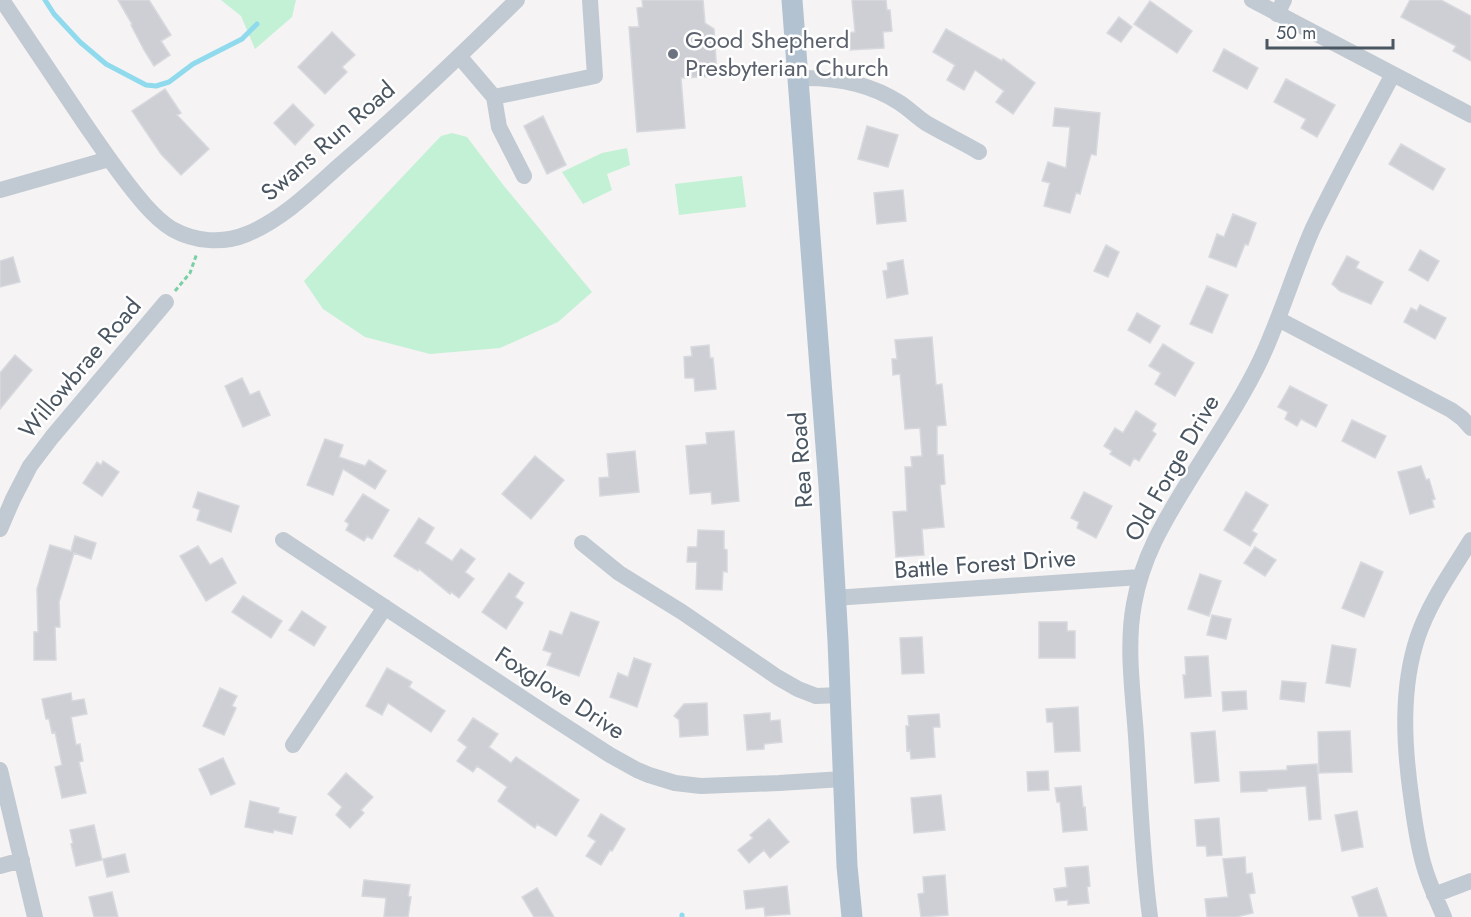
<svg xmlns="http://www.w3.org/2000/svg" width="1471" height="917" viewBox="0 0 1471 917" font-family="Jost,sans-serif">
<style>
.green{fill:#c3f1d5}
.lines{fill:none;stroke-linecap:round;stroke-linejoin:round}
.stream{stroke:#90daee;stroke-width:5}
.building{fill:#cdcfd5;stroke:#d7d9de;stroke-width:1.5}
.path{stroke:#7ad0a6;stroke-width:3;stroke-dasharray:4.5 3;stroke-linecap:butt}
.minor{stroke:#c1cad2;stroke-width:16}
.major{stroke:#b3c2d1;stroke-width:21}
.worship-dot{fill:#6b7280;stroke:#fff;stroke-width:2}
.labels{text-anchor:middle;stroke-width:5;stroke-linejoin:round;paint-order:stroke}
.worship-label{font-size:24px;fill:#5b616d;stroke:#fff;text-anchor:start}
.street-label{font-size:24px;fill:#4a5661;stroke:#fff}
</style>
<rect width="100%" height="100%" fill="#f5f3f3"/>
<path class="green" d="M221,0H296L292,17L255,49L241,16Z
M452,133L467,137L504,186L592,292L558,322L500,348L430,354L365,337L323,309L304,281L441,136Z
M627,148L630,165L607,174L612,190L583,204L562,172L602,153Z
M742,176L746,207L679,215L675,184Z"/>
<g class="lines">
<path class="stream" d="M45,0L54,14L80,42L106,64L146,85L156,86L169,82L193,64L242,39L257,24
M682,915V917"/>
</g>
<path class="building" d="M118,0H149L171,35L161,41L170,55L154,66L144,50L131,25L132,24Z
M642,0H703L705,23L714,29L717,76L681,78L685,128L637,132L629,27H639L637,8L643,7Z
M852,0H886L887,10H890L892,31L883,32L884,48L849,50L848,33L855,32Z
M1410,0H1441L1471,16V61L1453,51L1456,46L1401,17Z
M1150,1L1192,31L1177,53L1134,24Z
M1119,17L1132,27L1121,42L1107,33Z
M946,29L1002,61L1003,59L1035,83L1013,114L996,102L1004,91L975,70L964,90L947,80L955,65L933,52Z
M332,32L355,55L342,67L347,72L325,94L298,67Z
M1224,49L1258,68L1247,89L1213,71Z
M1286,79L1335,105L1317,137L1301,128L1306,119L1274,102Z
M165,89L181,113L177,115L209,149L181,175L161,154L132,111Z
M293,104L314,125L295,145L274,123Z
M1055,108L1100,113L1096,155L1091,154L1080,194L1076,193L1070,213L1044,206L1050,183L1042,181L1048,162L1066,168L1070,127L1053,126Z
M543,116L566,165L547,174L524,126Z
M867,126L898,135L888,167L858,159Z
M1401,144L1445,169L1433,190L1389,164Z
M903,190L906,221L877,224L874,193Z
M1233,214L1256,223L1248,245L1245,244L1236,267L1209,257L1217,234L1224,237Z
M1106,245L1119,252L1108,277L1094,271Z
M1420,250L1439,261L1428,281L1409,270Z
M1347,256L1359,262L1356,268L1383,282L1371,304L1340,291L1332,284Z
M13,257L20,282L0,287V261Z
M903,260L908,294L887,298L883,271L888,270L887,263Z
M1207,286L1228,295L1212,333L1190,324Z
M1420,305L1446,318L1435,339L1404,322L1411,308L1417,311Z
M1137,313L1160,326L1150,343L1128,330Z
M932,337L936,385L942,384L946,425L937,426V455H943L945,484L940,485L944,527L922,529L924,555L896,557L893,512L907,511L905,467H912L911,457L922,456L920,428L905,429L900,374L893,375L892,359H897L895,340Z
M1163,344L1194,363L1175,396L1155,384L1161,373L1149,366Z
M709,345L710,358H713L716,389L695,391L694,378H685L684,357L692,356L691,347Z
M15,355L32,370L0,409V373Z
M242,378L250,395L259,391L270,415L243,427L225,386Z
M1290,386L1327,405L1316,427L1301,419L1297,426L1285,419L1288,412L1278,407Z
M1136,411L1156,424L1152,431L1156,434L1139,461L1134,458L1130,466L1110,454L1112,451L1104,446L1115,428L1123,433Z
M1352,420L1386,436L1375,458L1342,441Z
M734,431L739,501L712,504L711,492L690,494L686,446L707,444L706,433Z
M325,439L343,445L339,457L365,466L369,460L386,471L375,489L343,469L333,495L307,485Z
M635,451L639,492L600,496L599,478L609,477L607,454Z
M535,456L564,480L531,519L502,494Z
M103,461L119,472L102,496L83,483L97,462L101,465Z
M1421,466L1426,480L1429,479L1435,499L1432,500L1434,507L1410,514L1398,472Z
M198,492L239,506L231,532L197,520L200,510L193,507Z
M1084,492L1112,506L1096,538L1077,528L1079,522L1071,518Z
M1246,492L1268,505L1252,531L1257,534L1250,546L1224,530Z
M363,494L389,510L372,539L367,536L364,541L346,530L349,524L345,521Z
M419,518L434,528L425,543L452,561L461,549L475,559L465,572L474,579L459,598L451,592L450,594L419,569L418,571L394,556Z
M698,530L724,531V549L727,550V572L723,571L722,590L696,589L697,562H687L688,547H697Z
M75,536L96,543L91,559L74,553L59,602L60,627H55L56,660H34V632H38L37,589L50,545L71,551Z
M198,546L210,565L222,558L236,583L206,601L180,556Z
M1255,547L1276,560L1265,576L1244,563Z
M1361,562L1383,572L1364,617L1342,608Z
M509,573L524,583L515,597L523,603L506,629L482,612Z
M1200,574L1221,581L1209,616L1188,609Z
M243,596L282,621L271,638L232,612Z
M302,611L326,627L314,646L289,630Z
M571,612L599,622L579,676L547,665L552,653L543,650L550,631L562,635Z
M1212,615L1231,619L1226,639L1207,635Z
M1039,622H1067V631H1075V658H1039Z
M922,637L924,673L902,674L900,638Z
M1332,645L1356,649L1350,687L1326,683Z
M1208,656L1211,696L1185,698L1183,675H1186L1185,657Z
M634,658L651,664L637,707L610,697L618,673L628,677Z
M387,668L412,682L409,687L445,711L431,732L388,703L382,715L366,706Z
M1282,681L1306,683L1304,702L1280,699Z
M220,688L237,696L232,706L236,708L224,735L203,726Z
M1246,691L1247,709L1223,711L1222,692Z
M71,693L72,701L84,699L87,714L71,717L76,745L80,744L83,761L79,762L86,793L62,798L55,767L62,765L55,732L52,733L49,719H46L42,699Z
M707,703L708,735L680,737L679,720L674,716L684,704Z
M1078,707L1080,751L1055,752L1053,722H1047L1046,709Z
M770,713V721L780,720L782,742L764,744V749L747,750L744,715Z
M939,714L940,727H933L935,757L911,759L910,750L907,751L906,726H909L908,716Z
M473,718L498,734L489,747L511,763L516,757L579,800L556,836L537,824L535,828L498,801L507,787L477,766L473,772L457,761L467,747L458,740Z
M1215,731L1219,781L1195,783L1191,733Z
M1350,731L1352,772L1319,773L1318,732Z
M223,758L235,784L211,795L199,769Z
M1317,764L1321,819L1309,820L1306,786L1267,789V791L1241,792L1240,772L1287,770V766Z
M1048,771L1049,790L1028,791L1027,772Z
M346,773L373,797L361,810L364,813L350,828L336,815L342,807L328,794Z
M1081,786L1083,807H1085L1087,830L1063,832L1060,802H1057L1055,788Z
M941,795L945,830L914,833L911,798Z
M250,801L279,808L278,813L296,817L292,834L274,830L273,833L245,827Z
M1357,811L1363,847L1342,851L1335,815Z
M601,814L625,829L612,851L610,850L601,865L586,856L596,841L588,836Z
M1219,818L1222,855L1207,856L1206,846H1197L1195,820Z
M769,819L789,842L770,858L764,850L749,863L738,850L753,838L750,835Z
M94,825L102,860L76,866L71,844L73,843L70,830Z
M125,854L129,872L107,877L103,859Z
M1245,857L1246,874L1252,873L1255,893L1249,894L1253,913L1236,917H1207L1205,899L1228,897L1223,859Z
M1088,866L1090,886L1087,887L1089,903L1068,905V900L1056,901L1054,889L1067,887L1065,868Z
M945,875L948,915L921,917L918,894L924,893L923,877Z
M364,880L410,885L408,896L411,897L408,917H384L386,898L362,896Z
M787,886L790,914L765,916L764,907L746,909L744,891Z
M537,888L554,917H534L522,897Z
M1377,888L1387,917H1359L1352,897Z
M112,892L118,917H94L89,897Z"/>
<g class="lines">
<path class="path" d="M175,291L190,273L197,253"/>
<path class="minor" d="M2,0C29,40 56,81 83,121C103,150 122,179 145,205C153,214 162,223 172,229C195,242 223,244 247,234C283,219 312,190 341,164C402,112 460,56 517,0
M1252,0L1471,115
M1277,14L1284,0
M459,56L494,97L595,76L590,0
M797,78C832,77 870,83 900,103C909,109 917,117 926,123C943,133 962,142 979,152
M494,97L499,127L524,176
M0,190L109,159
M1278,319L1451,410L1462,418L1471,428
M0,529L13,499L30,466L52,437L166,302
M283,540L548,715L610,755L637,770L649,775L675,783L701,786L779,783L843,779
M582,543L619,573L682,612L777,677L798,689L816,696L840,695
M834,598L1140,577
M293,745L385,607
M0,770L35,917
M0,866L22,860
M1434,895L1471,881
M1150,917C1142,857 1140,796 1136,736C1133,693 1126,646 1134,604C1142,558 1163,523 1187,484C1212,443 1240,403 1261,359C1281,316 1294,271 1313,228C1338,176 1366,125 1393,74
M1444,917C1437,900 1429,884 1424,866C1418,846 1415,825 1412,803C1404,748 1400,689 1418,636C1430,601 1452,571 1471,540"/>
<path class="major" d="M792,0L829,486L838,641L847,866L852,917"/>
</g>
<circle class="worship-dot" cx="673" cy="54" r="6"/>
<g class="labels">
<g class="worship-label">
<text x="685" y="48">Good Shepherd<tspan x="685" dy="28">Presbyterian Church</tspan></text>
</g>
<g class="street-label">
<text transform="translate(328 141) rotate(-41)" y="8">Swans Run Road</text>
<text transform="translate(80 368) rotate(-50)" y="8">Willowbrae Road</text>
<text transform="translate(801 460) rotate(-94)" y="8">Rea Road</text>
<text transform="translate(1172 468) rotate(-60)" y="8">Old Forge Drive</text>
<text transform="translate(985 564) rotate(-4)" y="8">Battle Forest Drive</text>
<text transform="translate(560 693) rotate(33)" y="8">Foxglove Drive</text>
</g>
</g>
<path d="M1267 39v9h126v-9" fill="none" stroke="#4a5661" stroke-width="3"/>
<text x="1276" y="39" font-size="18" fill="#4a5661" stroke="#ffffff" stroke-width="4.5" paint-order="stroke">50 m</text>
</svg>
